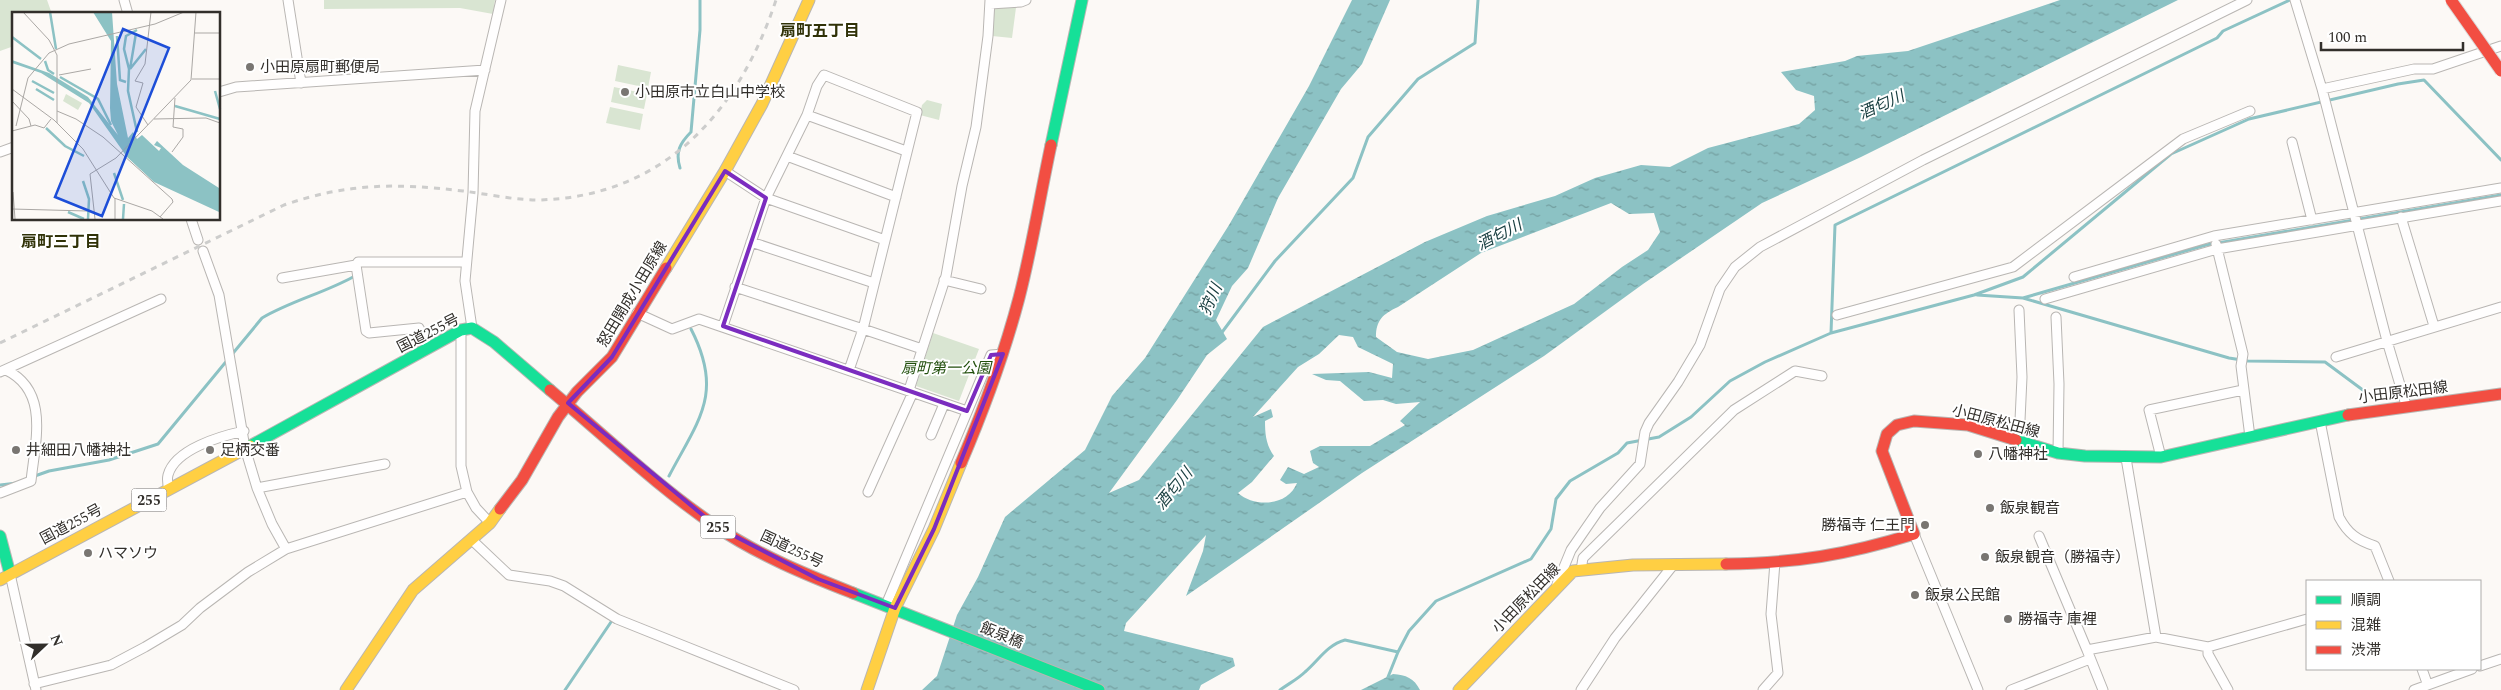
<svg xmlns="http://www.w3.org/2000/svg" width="2501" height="690" viewBox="0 0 2501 690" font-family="Spectral,'Noto Sans JP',serif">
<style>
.green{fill:#d9e5d2}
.water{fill:url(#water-ripples);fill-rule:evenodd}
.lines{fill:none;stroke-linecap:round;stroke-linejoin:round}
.stream{stroke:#8cc2c4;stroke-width:3}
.street-casing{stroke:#b9b6b3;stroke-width:11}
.fast-casing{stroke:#b9b6b3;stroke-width:13}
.slow-casing{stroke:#b9b6b3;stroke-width:13}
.jam-casing{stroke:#b9b6b3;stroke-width:13}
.street{stroke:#fffefe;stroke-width:9}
.fast{stroke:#16e098;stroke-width:11}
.slow{stroke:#ffcf43;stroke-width:11}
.jam{stroke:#f24e42;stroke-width:11}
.rail{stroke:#cdcdcc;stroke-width:3;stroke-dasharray:6 6;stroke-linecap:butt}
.jam-bridge-casing{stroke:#d9d7d6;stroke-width:13;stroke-linecap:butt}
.jam-bridge{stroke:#f24e42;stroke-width:11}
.marked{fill:none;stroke:#7b2cbf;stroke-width:4;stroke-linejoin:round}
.poi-dot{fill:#797672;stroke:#fff;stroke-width:2}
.labels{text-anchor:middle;stroke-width:4;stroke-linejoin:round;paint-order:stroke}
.shield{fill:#fff;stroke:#706d6b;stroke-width:1}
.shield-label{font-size:14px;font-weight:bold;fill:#322f2b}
.poi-label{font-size:15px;fill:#322f2b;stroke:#fff;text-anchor:start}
.street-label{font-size:15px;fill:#322f2b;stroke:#fff}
.park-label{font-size:15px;font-style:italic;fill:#204e0b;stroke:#fff}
.neighbourhood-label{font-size:16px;font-weight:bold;fill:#303208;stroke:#fff}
.water-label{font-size:16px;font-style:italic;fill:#173d3f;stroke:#fff}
.inset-river{fill:none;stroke:#8cc2c4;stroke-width:2.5}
.inset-road{fill:none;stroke:#aba8a5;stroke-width:1}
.view{fill:#1d4ed8;fill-opacity:0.15;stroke:#1d4ed8;stroke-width:2.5}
.inset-edge{fill:none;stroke:#322f2b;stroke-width:2.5}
</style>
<defs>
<pattern id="water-ripples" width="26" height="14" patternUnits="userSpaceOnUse" patternTransform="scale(1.25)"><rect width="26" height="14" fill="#8cc2c4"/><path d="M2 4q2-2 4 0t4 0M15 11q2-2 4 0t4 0" fill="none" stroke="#739e9f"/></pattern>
</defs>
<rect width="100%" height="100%" fill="#fcf9f6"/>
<path class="green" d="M0,0H47L52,14H14V46L0,51Z
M324,0H495L493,14L460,8L324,9Z
M1017,0L1012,38L992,36L993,4Z
M618,65L651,72L648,88L615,81Z
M614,87L647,94L644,109L611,102Z
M927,100L942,104L939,120L920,115L922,105Z
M610,107L643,114L640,130L606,123Z
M933,333L979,349L959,401L916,386Z"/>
<path class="water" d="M1352,0H1390L1362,64L1341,89L1278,198L1248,268L1232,286L1216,320L1227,339L1207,355L1177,400L1109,493L1139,480L1263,327L1425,242L1487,216L1555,196L1595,178L1641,165L1670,167L1708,148L1799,124L1815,110L1814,96L1796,90L1781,72L1845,61L1857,56L1908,51L2060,0H2178L1861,157L1762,203L1643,284L1544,356L1362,473L1186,596L1203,551L1206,535L1126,623L1124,631L1233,658L1235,666L1201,685L1199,690H922L937,676L957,615L978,577L1005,517L1085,450L1112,396L1145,358L1229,225L1309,86ZM1611,203L1629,214L1654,213L1660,232L1648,250L1622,267L1574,304L1473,350L1428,359L1397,352L1376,337C1376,320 1383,314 1398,307L1481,253ZM1339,335L1353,337L1358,347L1393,364L1392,378L1369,372L1312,374L1326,380L1340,381L1364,401L1383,400L1396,404L1420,402L1400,421L1405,425L1370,446H1320L1310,451L1313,463L1319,467L1304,474L1288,467L1280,480L1286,484L1297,483C1288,506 1255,508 1238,493L1252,482L1274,456C1266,445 1265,434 1265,421L1273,417L1271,409L1253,417L1298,367L1319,354Z
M1393,674C1406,675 1414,678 1420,690H1361Z"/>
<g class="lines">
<path class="stream" d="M680,168C675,152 680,143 691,132L700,30V0
M1977,295L2023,298L2229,358L2248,361L2325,362L2375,399
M2023,298L2206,245L2501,195
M1831,333L1835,225L2217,38L2223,31L2290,0
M1220,335L1275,261L1353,178L1368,137L1418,79L1475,43L1478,0
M669,476C699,419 724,393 691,329
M32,477L49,471L109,460L158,444L262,318C291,301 324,293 353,277
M0,485L17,483
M1388,677L1398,652
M565,690L611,622
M1280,690C1288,684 1298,679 1305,672C1319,660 1327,645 1345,640L1398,652L1409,631L1436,601L1531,559L1551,529L1556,499L1570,481L1618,453L1627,443L1659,437L1691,417L1730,381L1765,362L1831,333L1974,295L2023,277L2171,154L2249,119L2398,84L2424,80L2501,160"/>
<g class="street-casing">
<path id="street" d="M124,0L128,14
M288,0L301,83
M2295,0L2322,89
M990,4L1021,2L1026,0
M219,92L236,87L485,70
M807,115L906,151
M2292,142L2312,220
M0,152L14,147
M787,156L896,197
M725,171L766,198L885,240
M2401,217L2434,326
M191,219L198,240
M751,242L874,283
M2216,244L2243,354L2241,366L2250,437
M203,251L219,295L245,448L257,488L272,524L286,549
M2074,277L2214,236L2501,188
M282,278L356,265
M944,280L981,289
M2045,299L2217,249L2501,201
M2019,310L2022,377L2019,442
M637,313L672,329L699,319L967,411
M1837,315L2013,267L2183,139L2250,111
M2056,317L2059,384L2058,453
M723,326L766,198L807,115L817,86L824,75L917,112L863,329L735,287
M472,328L465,281L473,193L475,111L501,0
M461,330V466L467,492L476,508L490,523
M429,348L419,328L369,333L366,331L356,265L358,262H466
M2336,357L2501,307
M849,370L863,329L922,349
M0,372L161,299
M909,390L946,276L962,186L976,127L988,36L990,0
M2406,405L2387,341L2322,89L2414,69H2433L2501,46
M2320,421L2339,517C2348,534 2357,540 2375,546L2389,581
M931,435L944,404
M2161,457L2149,410L2243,390
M2126,458L2156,637
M257,488L385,464
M169,490C168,486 167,479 168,475C175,449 221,436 244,431
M868,492L913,392
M0,493L31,481C35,442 50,391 6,370
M1914,534L1978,690
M2039,536L2087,650
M473,541L509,575L550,581L564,586L617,619L794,690
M1581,570L1583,558L1734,410L1795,371L1822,376
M10,574L36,690
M1557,584L1571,550L1600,508L1640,464L1645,432L1649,423L1678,382L1700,345L1720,289L1735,267L1760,247L1923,160L2247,0
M886,605L991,355L1003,354
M2208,647V654L2228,690
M2480,666L2501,659
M2422,669L2427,683
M34,684L111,665L145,647L182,625L200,608L248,572L286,549L467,492
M1581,690L1615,638L1674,564
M1763,690L1778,673L1771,614L1775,562
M2011,690L2090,659
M2103,690L2087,650L2156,637L2208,647L2307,619
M2414,690L2472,669"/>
</g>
<g class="fast-casing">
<path id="fast" d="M1051,145L1082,0
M2016,440L2058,453L2085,456L2161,457L2348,415
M250,446L461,330L472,328L494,342L550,390
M0,536L10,574
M853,593L1099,690"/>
</g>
<g class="slow-casing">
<path id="slow" d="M666,268L725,171L762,104L809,0
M0,580L250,446
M346,690L413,590L490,523L500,509
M867,690L895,608L934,529L961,463
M1459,690L1573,571L1633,565L1726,564"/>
</g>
<g class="jam-casing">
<path id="jam" d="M550,390C605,436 658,487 717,527C758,555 807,575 853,593
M2348,415L2501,394
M961,463C984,409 1004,355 1019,298C1032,248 1040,196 1051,145
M500,509L522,480L558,417L577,392L612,357L666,268
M1726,564C1796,563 1846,555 1914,534L1882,451L1887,434L1897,425L1914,421L1968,425L2016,440"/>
</g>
<use href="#street" class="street"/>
<use href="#fast" class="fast"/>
<use href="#slow" class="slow"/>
<use href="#jam" class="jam"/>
<path class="rail" d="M0,343L284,205C348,183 396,183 463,191C487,194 514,200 538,200C664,197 739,112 776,0"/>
<g class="jam-bridge-casing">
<path id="jam-bridge" d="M2451,0L2501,71"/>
</g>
<use href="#jam-bridge" class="jam-bridge"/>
</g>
<path class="marked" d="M725,171L766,198L723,326L967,411L991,355L1003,354L934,529L895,608L818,579L717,527L568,403L612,357Z"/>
<g class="poi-dot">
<circle cx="250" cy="67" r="5"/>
<circle cx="625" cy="92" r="5"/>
<circle cx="16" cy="450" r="5"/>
<circle cx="210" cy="450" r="5"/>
<circle cx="1978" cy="454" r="5"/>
<circle cx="1990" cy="508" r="5"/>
<circle cx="1925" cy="525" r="5"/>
<circle cx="88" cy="553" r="5"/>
<circle cx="1985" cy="557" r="5"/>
<circle cx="1915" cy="595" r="5"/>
<circle cx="2008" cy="619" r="5"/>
</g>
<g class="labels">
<g class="shield">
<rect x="131.5" y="488.5" width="35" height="23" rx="4"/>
<rect x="700.5" y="515.5" width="35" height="23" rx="4"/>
</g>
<g class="shield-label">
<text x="149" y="505">255</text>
<text x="718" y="532">255</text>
</g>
<g class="poi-label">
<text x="260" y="72">小田原扇町郵便局</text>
<text x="635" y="97">小田原市立白山中学校</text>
<text x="26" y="455">井細田八幡神社</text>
<text x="220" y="455">足柄交番</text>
<text x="1988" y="459">八幡神社</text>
<text x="2000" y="513">飯泉観音</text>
<text x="1915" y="530" text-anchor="end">勝福寺 仁王門</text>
<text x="98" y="558">ハマソウ</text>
<text x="1995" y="562">飯泉観音（勝福寺）</text>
<text x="1925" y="600">飯泉公民館</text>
<text x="2018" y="624">勝福寺 庫裡</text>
</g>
<g class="street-label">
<text transform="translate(632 294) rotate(-59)" y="5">怒田開成小田原線</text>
<text transform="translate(428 333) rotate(-27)" y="5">国道255号</text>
<text transform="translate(2403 392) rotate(-7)" y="5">小田原松田線</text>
<text transform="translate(1996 421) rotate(15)" y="5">小田原松田線</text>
<text transform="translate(71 524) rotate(-28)" y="5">国道255号</text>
<text transform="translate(792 549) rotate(25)" y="5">国道255号</text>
<text transform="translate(1526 598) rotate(-46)" y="5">小田原松田線</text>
<text transform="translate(1002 635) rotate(22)" y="5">飯泉橋</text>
</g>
<g class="park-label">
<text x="946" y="373">扇町第一公園</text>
</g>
<g class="neighbourhood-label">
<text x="820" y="36">扇町五丁目</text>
<text x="61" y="247">扇町三丁目</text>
</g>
<g class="water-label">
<text transform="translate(1881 104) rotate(-24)" y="6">酒匂川</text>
<text transform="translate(1499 234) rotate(-27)" y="6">酒匂川</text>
<text transform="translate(1210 299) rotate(-66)" y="6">狩川</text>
<text transform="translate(1173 488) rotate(-50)" y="6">酒匂川</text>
</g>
</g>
<g transform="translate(12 12)">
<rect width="208" height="208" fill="#fcf9f6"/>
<path d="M54,82L70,91L66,98L51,89Z" fill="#d9e5d2"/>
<path d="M81,0H100L105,72L116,126L121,120L125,127L130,123L147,139L149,136L142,133L145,129L171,153L207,176V200L142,170L115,145L77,91L29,61L0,51V48L37,61L76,85L106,123L99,109L98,96L99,29Z" fill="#8cc2c4"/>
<path class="inset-river" d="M38,0L44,37M125,18L114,24L112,37L117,57L116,79L125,120M105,24L108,68L114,70M0,25L29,47M33,49L36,58L42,62M118,57L124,21M118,57L134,37M48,65L86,87L99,113M20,69L42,81M24,77L42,88M203,79L208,97M163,94L208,107M34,116L53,134L72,144M102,161L111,188M71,169L77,187L76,207M56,200L72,207M111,207L112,192"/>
<path class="inset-road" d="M11,0L37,28L45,43V111M183,21H208M47,63L79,57M180,67H208M0,77L42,108L71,137L102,186L140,199L151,207M0,89L17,107L19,114M45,99L64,107L91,125L160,187L161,190L148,205M142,107L194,106L208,111M136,113L124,95L131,71L123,69L133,52L139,0M4,114L16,66L37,41L57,32L143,12L172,0M0,119L23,113L32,116L39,107M160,140L171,125V117L161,115L163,86M0,151V185M1,180L3,207M103,186V207M0,197L75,199M83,207L78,162L104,146L179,68L184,0"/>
<path class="view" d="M111,17L157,36L90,204L43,185Z"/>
<rect width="208" height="208" class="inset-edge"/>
</g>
<rect x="2306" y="580" width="175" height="90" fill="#ffffff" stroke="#adacaa"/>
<rect x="2316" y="596" width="25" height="8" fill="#16e098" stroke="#adacaa"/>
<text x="2351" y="605" font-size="15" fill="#322f2b">順調</text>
<rect x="2316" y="621" width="25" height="8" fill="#ffcf43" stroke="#adacaa"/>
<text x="2351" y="630" font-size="15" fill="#322f2b">混雑</text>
<rect x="2316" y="646" width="25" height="8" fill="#f24e42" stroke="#adacaa"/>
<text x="2351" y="655" font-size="15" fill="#322f2b">渋滞</text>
<g transform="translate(45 645) rotate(68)" stroke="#ffffff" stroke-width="4" paint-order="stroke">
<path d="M0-4L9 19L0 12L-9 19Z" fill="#322f2b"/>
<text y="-8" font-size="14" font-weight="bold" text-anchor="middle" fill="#322f2b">N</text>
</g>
<path d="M2321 42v8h142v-8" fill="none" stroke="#322f2b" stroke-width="2.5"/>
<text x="2328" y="42" font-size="15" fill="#322f2b" stroke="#ffffff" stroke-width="4" paint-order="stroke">100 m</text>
</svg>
